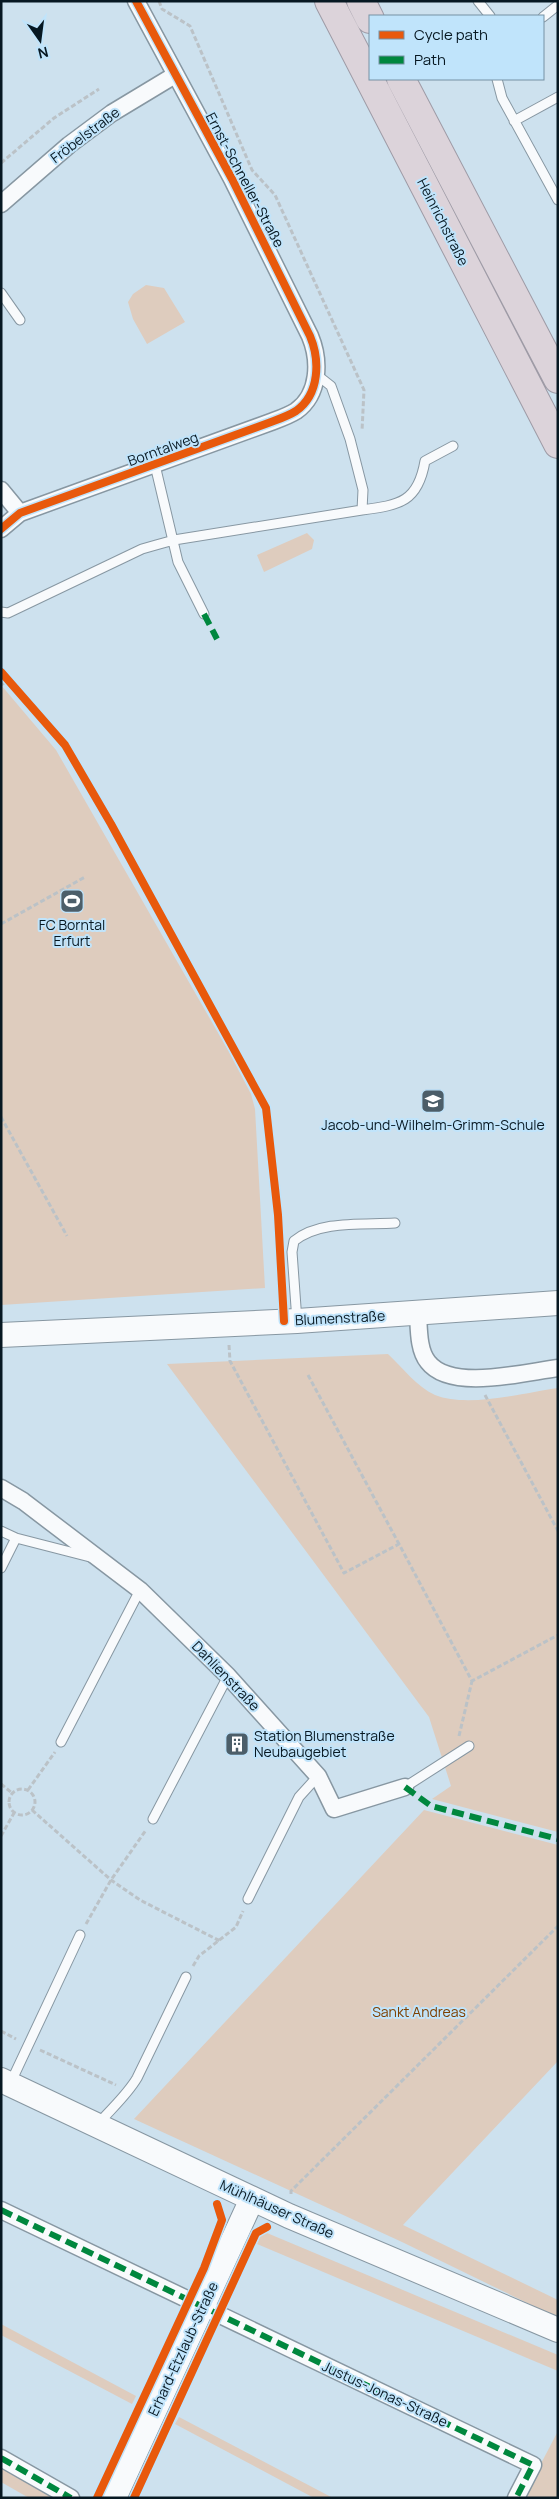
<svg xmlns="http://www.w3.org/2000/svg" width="559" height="2499" viewBox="0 0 559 2499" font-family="Manrope,sans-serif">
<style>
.green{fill:#deccbe}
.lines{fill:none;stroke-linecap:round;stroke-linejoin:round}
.lane-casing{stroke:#8797a2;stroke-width:11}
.street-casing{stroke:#8797a2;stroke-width:19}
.secondary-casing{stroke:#8797a2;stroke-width:26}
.highway-casing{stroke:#9e9ba6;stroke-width:30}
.path{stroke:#bbc2c7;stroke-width:3;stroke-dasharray:5 2.5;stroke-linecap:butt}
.lane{stroke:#f8fafc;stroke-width:9}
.street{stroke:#f8fafc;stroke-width:16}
.secondary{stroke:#f8fafc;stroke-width:24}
.highway{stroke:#dcd3da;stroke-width:28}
.quiet{stroke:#00873e;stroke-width:6;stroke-dasharray:12 6;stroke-linecap:butt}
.cycleway-casing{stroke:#c0e4fb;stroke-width:11}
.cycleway{stroke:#e8590c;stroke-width:8}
.labels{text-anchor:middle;stroke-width:4;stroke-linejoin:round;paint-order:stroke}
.street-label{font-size:14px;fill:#071822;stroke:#c0e4fb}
.poi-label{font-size:14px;fill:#071822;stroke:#c0e4fb}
.park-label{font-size:14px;fill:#7f4000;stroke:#c0e4fb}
</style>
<rect width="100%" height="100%" fill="#cde1ee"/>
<path class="green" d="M146,285L164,288L185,322L147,344L133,319L128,302L133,294Z
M307,533L314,540L312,549L264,572L257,555Z
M1,685L56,750L229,1052L251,1094L255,1109L265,1288L1,1305Z
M388,1354C402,1367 417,1387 435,1395C468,1408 523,1393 558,1388V1832L432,1799L451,1786L429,1717L167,1364Z
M424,1810L558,1845V2061L403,2225L558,2300V2318L402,2242L134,2119Z
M267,2233L558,2355V2371L257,2244L261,2235Z
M1,2324L136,2396L132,2404L1,2335Z
M179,2417L333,2498H314L175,2424Z
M558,2431V2498H523Z
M1,2467L54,2498H29L1,2482Z"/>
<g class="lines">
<g class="lane-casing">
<path id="lane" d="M478,1L490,16
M543,17L558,5
M497,79L502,98L558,200
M514,121L558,97
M1,293L20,320
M155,465L178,562L204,614
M362,510C400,505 418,502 425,461L453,446
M1,612L8,613L142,549L156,545L174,540L362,510L363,490L350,439L331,386L317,375
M297,1321L292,1252L294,1241C320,1220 363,1225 395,1223
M1,1531L16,1538L90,1557
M1,1568L16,1538
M61,1742L140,1590
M405,1787L469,1746
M153,1819L228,1676
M248,1899L299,1797L318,1776
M10,2084L80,1935
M98,2124C111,2109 127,2095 137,2078L186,1977"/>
</g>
<g class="street-casing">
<path id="street" d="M1,204L69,145L112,113L175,75
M1,490L20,513
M1,529L20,513L271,422C279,419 288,416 296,411C320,394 320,360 310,336L232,179L136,1
M418,1314C419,1328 418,1350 428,1362C451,1392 525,1372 558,1368
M1,1488L23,1501L140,1590L228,1676L318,1776L334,1809L405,1787
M1,2210L533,2465L516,2498
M1,2458L71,2498"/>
</g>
<g class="secondary-casing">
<path id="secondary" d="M1,1335L297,1321L558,1303
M1,2080L289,2216L558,2330
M114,2498L252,2199"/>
</g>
<g class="highway-casing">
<path id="highway" d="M329,1L558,444
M361,1L370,19
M401,79L558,379"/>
</g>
<path class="path" d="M159,1L162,9L190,26L252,170L275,195L364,390L362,431
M1,163L54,118L99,89
M1,685L8,681
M1,924L85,877
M1,1117L67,1236
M229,1345L230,1361L344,1573L399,1544L472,1681L558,1635
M308,1375L399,1544
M485,1395L558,1531
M459,1736L472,1681
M1,1784L12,1793
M9 1802a13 13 0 1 1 26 0a13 13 0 1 1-26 0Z
M28,1790L55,1752
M32,1810L111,1880L140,1900L220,1941
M1,1836L14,1813
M86,1924L111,1880L146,1830
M193,1966L199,1956L236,1927L243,1911
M1,2031L16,2039
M40,2050L116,2085
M291,2194V2191L558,1926"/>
<use href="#lane" class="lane"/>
<use href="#street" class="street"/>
<use href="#secondary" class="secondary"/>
<use href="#highway" class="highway"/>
<path class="quiet" d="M204,614L217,639
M405,1787L431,1806L558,1839
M1,2210L533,2465L516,2498
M1,2458L71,2498"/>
<g class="cycleway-casing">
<path id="cycleway" d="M1,529L20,513L271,422C279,419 288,416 296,411C320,394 320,360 310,336L232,179L136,1
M1,672L65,745L111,824L266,1108L278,1215L284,1321
M97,2498L204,2268L222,2220L217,2204
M134,2498L256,2233L267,2227"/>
</g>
<use href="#cycleway" class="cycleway"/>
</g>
<defs>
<g id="stadium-square" transform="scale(1.25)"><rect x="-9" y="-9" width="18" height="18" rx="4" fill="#4c5e69" stroke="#c0e4fb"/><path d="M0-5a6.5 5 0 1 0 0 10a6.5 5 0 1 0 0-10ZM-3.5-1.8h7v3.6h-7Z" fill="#fff"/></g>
<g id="school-square" transform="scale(1.25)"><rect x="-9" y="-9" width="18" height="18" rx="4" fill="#4c5e69" stroke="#c0e4fb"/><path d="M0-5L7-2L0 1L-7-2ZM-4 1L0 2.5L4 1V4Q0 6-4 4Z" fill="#fff"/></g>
<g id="building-square" transform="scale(1.25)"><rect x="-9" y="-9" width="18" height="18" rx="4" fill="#4c5e69" stroke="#c0e4fb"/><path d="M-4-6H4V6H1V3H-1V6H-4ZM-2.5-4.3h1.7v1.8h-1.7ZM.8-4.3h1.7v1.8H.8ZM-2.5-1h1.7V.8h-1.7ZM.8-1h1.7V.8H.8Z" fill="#fff"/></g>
</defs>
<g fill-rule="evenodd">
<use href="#stadium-square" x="72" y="901"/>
<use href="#school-square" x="433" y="1101"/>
<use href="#building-square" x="237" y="1744"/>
</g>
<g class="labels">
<g class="street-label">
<text transform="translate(85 135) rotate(-37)" y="5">Fröbelstraße</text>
<text transform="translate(245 180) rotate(62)" y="5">Ernst-Schneller-Straße</text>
<text transform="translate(443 222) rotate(63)" y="5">Heinrichstraße</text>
<text transform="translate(163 449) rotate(-20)" y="5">Borntalweg</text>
<text transform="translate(340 1318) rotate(-3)" y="5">Blumenstraße</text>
<text transform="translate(226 1676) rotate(46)" y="5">Dahlienstraße</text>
<text transform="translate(277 2209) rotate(24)" y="5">Mühlhäuser Straße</text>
<text transform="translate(183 2349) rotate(-65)" y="5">Erhard-Etzlaub-Straße</text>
<text transform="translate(385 2394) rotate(25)" y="5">Justus-Jonas-Straße</text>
</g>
<g class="poi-label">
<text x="72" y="930">FC Borntal<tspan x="72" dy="16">Erfurt</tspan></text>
<text x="433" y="1130">Jacob-und-Wilhelm-Grimm-Schule</text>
<text x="254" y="1741" text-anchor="start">Station Blumenstraße<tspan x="254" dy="16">Neubaugebiet</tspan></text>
</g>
<g class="park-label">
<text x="419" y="2017">Sankt Andreas</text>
</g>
</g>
<rect width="559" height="2499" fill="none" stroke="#071822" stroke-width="5"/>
<rect x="369" y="15" width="175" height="65" fill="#c0e4fb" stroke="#7692a4"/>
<rect x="379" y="31" width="25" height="8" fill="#e8590c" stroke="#7692a4"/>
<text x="414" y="40" font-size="15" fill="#071822">Cycle path</text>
<rect x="379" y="56" width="25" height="8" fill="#00873e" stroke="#7692a4"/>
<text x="414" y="65" font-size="15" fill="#071822">Path</text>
<g transform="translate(40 40) rotate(166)" stroke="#c0e4fb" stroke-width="4" paint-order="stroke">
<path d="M0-4L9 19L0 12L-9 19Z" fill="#071822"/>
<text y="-8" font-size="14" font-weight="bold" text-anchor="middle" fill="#071822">N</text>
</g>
</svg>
